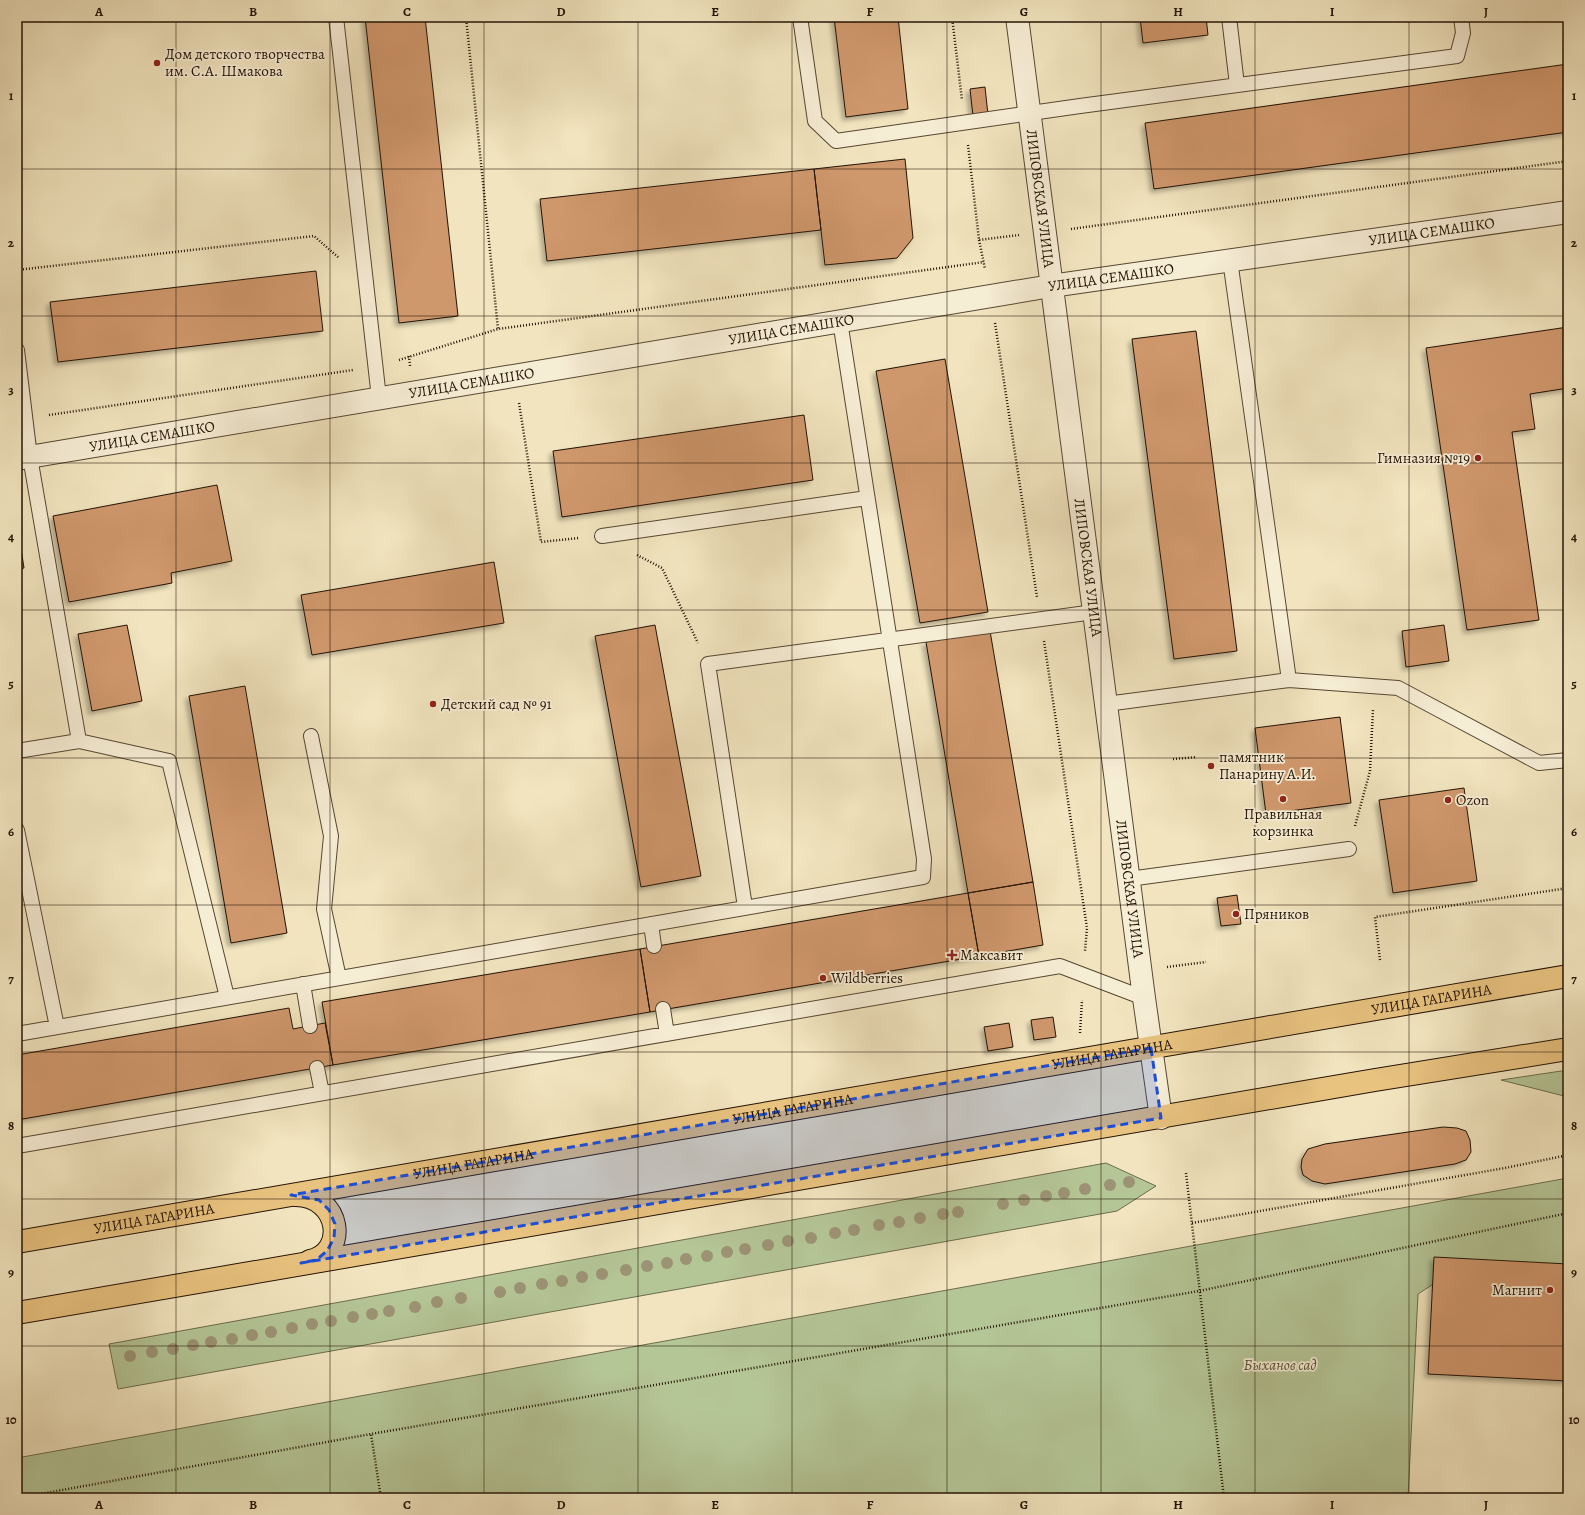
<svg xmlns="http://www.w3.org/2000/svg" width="1585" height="1515" viewBox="0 0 1585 1515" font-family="Alegreya,serif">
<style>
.green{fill:#b4c596;stroke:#6c6c4d}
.building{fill:#cf976c;stroke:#231304;filter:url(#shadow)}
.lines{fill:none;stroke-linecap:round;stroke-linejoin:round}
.service-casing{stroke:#564732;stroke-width:16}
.minor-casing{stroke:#564732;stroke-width:24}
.primary-casing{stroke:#231304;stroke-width:24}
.path{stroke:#231304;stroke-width:2.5;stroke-dasharray:1 2;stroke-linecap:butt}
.service{stroke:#f6edd5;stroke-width:14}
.minor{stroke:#f6edd5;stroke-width:22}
.primary{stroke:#e8c27f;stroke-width:22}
.tree{fill:#9c9374}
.marked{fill:#1d4ed8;fill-opacity:0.2;stroke:#1d4ed8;stroke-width:3;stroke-dasharray:8 5;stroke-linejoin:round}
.grid{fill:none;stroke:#231304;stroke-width:1;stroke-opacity:0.55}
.poi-dot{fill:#8f2418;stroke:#f6edd5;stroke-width:1.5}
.labels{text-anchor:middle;stroke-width:3.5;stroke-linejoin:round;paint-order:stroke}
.poi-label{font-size:15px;fill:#231304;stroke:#f6edd5;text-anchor:start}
.street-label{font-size:15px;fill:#231304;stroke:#f6edd5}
.park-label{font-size:15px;font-style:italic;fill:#565137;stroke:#f6edd5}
.neatline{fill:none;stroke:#231304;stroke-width:1.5}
.grid-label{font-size:13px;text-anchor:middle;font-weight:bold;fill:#231304}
</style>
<defs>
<filter id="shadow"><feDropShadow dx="-3.5" dy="3.5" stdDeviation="2" flood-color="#0004"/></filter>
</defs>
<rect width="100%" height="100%" fill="#f1e4be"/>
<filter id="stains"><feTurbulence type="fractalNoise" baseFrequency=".005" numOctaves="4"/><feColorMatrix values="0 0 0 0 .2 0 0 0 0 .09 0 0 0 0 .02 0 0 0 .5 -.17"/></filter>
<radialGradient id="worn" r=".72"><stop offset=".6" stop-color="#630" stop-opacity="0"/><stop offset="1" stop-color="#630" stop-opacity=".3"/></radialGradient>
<path class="green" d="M1568,1070V1097L1501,1080Z
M1106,1163L1156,1186L1117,1211L118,1389L109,1344Z
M1568,1178V1267L1455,1270L1418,1294L1408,1498H17V1458Z"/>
<path class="building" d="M365,17H425L458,316L399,323Z
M834,17H898L908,109L846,117Z
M1140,17H1206L1208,35L1143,43Z
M1568,64V132L1154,189L1145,123Z
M985,87L988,115L973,116L970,89Z
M905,159L913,238L897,258L825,265L814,169Z
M814,169L821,230L547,261L540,199Z
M316,271L323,331L58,362L50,302Z
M1568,327V388L1530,394L1535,429L1512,432L1539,620L1467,630L1426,348Z
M1196,331L1237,651L1174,659L1132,339Z
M945,359L988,612L920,623L876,371Z
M804,415L813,480L562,517L553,451Z
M217,485L232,561L171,573L172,583L69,602L53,516Z
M17,523L24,568L17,569Z
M494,562L504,623L312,655L301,595Z
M127,625L142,701L92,711L78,634Z
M655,625L701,876L641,887L595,636Z
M1444,625L1449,661L1406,667L1402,631Z
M990,631L1033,882L968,893L926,642Z
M245,686L287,933L231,943L189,696Z
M1340,717L1351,803L1266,814L1255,728Z
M1464,788L1477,881L1393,893L1379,800Z
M1033,882L1043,945L979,956L968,893Z
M968,893L979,956L650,1012L640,949Z
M1237,895L1241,924L1221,926L1217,898Z
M640,949L650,1012L333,1065L322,1002Z
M289,1008L293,1029L325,1023L333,1065L17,1120V1055Z
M1053,1017L1056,1037L1034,1040L1031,1020Z
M1009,1023L1013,1047L988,1051L984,1027Z
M1443,1127L1457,1128L1466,1131L1470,1140L1471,1152L1466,1160L1455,1164L1325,1184L1312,1181L1303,1175L1301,1167L1302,1159L1308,1149L1325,1144Z
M1434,1257L1568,1264V1381L1428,1374Z"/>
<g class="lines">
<g class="service-casing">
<path id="service" d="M336,17L379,398
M800,17L815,121L836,141L1080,106L1457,56L1463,33L1461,17
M1229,17L1237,85
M1230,260L1289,680L1398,688L1539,763L1568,760
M17,350L30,457L79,741L169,761L227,997
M602,536L867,498
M1106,704L1289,680
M311,736L331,836L324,909L339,978
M17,751L79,741
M17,830L57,1027
M1129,879L1349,849
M745,907L708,664L1094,612
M651,924L654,946
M303,984L310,1026
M663,1009L667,1034
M17,1034L923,877L924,859L840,321
M317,1068L322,1093
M17,1146L1060,966L1144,998"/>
</g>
<g class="minor-casing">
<g id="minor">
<path id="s1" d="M1017,17L1144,998L1161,1118"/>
<path id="s2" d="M17,459L1051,286L1568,212"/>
</g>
</g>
<g class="primary-casing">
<g id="primary">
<path d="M296,1195C341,1196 348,1253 310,1261"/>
<path id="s3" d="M17,1242L1568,976"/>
<path d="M17,1313L1375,1080L1568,1049"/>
</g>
</g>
<path class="path" d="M466,17L498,329
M952,17L962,100
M968,145L979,240L1019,235
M1071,229L1568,161
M979,240L985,269
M17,270L314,236L339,258
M995,323L1037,597
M409,356L410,366
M399,360L498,329L984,262
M519,403L541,542L579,538
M49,415L353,370
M637,555L662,568L698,643
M1044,641L1087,928L1085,951
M1173,759L1197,757
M1355,826L1370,771L1373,709
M1380,960L1375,917L1568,888
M1167,967L1206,962
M1080,1033L1082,1000
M1186,1173L1224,1498
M1192,1223L1505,1168L1568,1155
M18,1498L371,1434
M381,1498L371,1434L1199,1291L1568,1213"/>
<use href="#service" class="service"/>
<use href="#minor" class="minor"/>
<use href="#primary" class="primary"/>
</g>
<g class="tree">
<circle cx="1129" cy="1182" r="6"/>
<circle cx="1110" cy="1185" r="6"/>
<circle cx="1085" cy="1189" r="6"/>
<circle cx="1064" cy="1193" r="6"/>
<circle cx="1046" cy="1196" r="6"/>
<circle cx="1024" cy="1200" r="6"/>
<circle cx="1003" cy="1204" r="6"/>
<circle cx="958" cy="1212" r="6"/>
<circle cx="943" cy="1214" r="6"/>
<circle cx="920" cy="1218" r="6"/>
<circle cx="899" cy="1222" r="6"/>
<circle cx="879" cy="1225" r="6"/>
<circle cx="854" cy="1230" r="6"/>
<circle cx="835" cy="1233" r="6"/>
<circle cx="811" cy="1238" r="6"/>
<circle cx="788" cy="1241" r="6"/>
<circle cx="768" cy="1245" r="6"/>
<circle cx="745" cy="1249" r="6"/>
<circle cx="727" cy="1252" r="6"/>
<circle cx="707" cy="1256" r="6"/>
<circle cx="686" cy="1259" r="6"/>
<circle cx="667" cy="1263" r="6"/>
<circle cx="647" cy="1266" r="6"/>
<circle cx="626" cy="1270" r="6"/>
<circle cx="602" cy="1274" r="6"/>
<circle cx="582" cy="1277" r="6"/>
<circle cx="562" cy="1281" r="6"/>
<circle cx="542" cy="1284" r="6"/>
<circle cx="520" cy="1288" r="6"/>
<circle cx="500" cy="1292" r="6"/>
<circle cx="461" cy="1298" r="6"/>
<circle cx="437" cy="1302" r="6"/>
<circle cx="415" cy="1307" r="6"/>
<circle cx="389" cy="1311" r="6"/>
<circle cx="372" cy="1314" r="6"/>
<circle cx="353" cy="1317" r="6"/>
<circle cx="331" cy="1321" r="6"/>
<circle cx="312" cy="1324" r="6"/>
<circle cx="292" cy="1328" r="6"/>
<circle cx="271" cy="1332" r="6"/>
<circle cx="252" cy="1335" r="6"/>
<circle cx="232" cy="1339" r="6"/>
<circle cx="211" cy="1342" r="6"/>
<circle cx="193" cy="1345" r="6"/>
<circle cx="173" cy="1349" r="6"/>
<circle cx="152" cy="1352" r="6"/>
<circle cx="130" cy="1356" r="6"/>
</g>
<path class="marked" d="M1151,1048L1161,1118L301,1263L316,1260L327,1251L334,1238L335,1224L329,1210L319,1200L291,1195Z"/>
<path class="grid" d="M176,17V1498M330,17V1498M484,17V1498M638,17V1498M792,17V1498M947,17V1498M1101,17V1498M1255,17V1498M1409,17V1498M17,169H1568M17,316H1568M17,463H1568M17,610H1568M17,758H1568M17,905H1568M17,1052H1568M17,1199H1568M17,1346H1568"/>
<g class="poi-dot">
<circle cx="157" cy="63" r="4"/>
<circle cx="1478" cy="458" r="4"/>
<circle cx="433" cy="704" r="4"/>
<circle cx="1211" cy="766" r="4"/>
<circle cx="1283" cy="799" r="4"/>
<circle cx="1448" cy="800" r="4"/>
<circle cx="1236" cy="914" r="4"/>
<path d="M950 949h4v4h4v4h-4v4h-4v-4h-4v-4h4z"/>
<circle cx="823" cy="978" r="4"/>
<circle cx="1550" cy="1290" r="4"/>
</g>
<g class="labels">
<g class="poi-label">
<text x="165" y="59">Дом детского творчества<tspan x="165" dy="17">им. С.А. Шмакова</tspan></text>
<text x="1470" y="463" text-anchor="end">Гимназия №19</text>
<text x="441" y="709">Детский сад № 91</text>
<text x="1219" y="762">памятник<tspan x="1219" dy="17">Панарину А.И.</tspan></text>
<text x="1456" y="805">Ozon</text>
<text x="1283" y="819" text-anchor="middle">Правильная<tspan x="1283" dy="17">корзинка</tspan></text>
<text x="1244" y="919">Пряников</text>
<text x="960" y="960">Максавит</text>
<text x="831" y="983">Wildberries</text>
<text x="1542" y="1295" text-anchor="end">Магнит</text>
</g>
<g class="street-label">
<text dy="5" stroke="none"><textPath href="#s1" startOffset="183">ЛИПОВСКАЯ УЛИЦА</textPath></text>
<text dy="5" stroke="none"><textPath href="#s2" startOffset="1433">УЛИЦА СЕМАШКО</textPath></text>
<text dy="5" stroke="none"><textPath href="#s2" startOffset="1109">УЛИЦА СЕМАШКО</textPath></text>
<text dy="5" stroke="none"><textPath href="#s2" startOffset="785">УЛИЦА СЕМАШКО</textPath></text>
<text dy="5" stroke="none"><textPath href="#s2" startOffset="461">УЛИЦА СЕМАШКО</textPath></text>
<text dy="5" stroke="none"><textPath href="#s2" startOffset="137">УЛИЦА СЕМАШКО</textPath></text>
<text dy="5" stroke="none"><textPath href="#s1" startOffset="555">ЛИПОВСКАЯ УЛИЦА</textPath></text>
<text dy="5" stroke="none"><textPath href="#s1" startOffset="879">ЛИПОВСКАЯ УЛИЦА</textPath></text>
<text dy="5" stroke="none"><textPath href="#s3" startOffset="1435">УЛИЦА ГАГАРИНА</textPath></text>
<text dy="5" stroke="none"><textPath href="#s3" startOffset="1111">УЛИЦА ГАГАРИНА</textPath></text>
<text dy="5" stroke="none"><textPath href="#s3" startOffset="787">УЛИЦА ГАГАРИНА</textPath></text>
<text dy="5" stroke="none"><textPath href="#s3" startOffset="463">УЛИЦА ГАГАРИНА</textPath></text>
<text dy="5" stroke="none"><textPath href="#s3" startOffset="139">УЛИЦА ГАГАРИНА</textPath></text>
</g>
<g class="park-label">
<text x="1280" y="1370">Быханов сад</text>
</g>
</g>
<rect width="1585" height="1515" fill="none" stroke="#f1e4be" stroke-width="44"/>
<rect x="22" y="22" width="1541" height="1471" class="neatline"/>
<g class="grid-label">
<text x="99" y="16">A</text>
<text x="253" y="16">B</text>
<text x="407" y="16">C</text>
<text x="561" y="16">D</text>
<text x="715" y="16">E</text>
<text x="870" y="16">F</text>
<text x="1024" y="16">G</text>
<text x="1178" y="16">H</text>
<text x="1332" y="16">I</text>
<text x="1486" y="16">J</text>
<text x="11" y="100">1</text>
<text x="1574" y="100">1</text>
<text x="11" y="247">2</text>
<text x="1574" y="247">2</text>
<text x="11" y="394">3</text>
<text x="1574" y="394">3</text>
<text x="11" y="541">4</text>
<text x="1574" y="541">4</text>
<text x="11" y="688">5</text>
<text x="1574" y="688">5</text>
<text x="11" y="836">6</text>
<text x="1574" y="836">6</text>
<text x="11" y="983">7</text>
<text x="1574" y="983">7</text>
<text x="11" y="1130">8</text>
<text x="1574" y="1130">8</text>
<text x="11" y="1277">9</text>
<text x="1574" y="1277">9</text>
<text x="11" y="1424">10</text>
<text x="1574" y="1424">10</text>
<text x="99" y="1509">A</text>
<text x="253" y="1509">B</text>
<text x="407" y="1509">C</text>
<text x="561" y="1509">D</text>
<text x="715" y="1509">E</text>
<text x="870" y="1509">F</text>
<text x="1024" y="1509">G</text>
<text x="1178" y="1509">H</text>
<text x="1332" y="1509">I</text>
<text x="1486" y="1509">J</text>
</g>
<rect width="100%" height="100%" filter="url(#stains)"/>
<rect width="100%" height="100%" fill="url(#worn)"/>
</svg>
